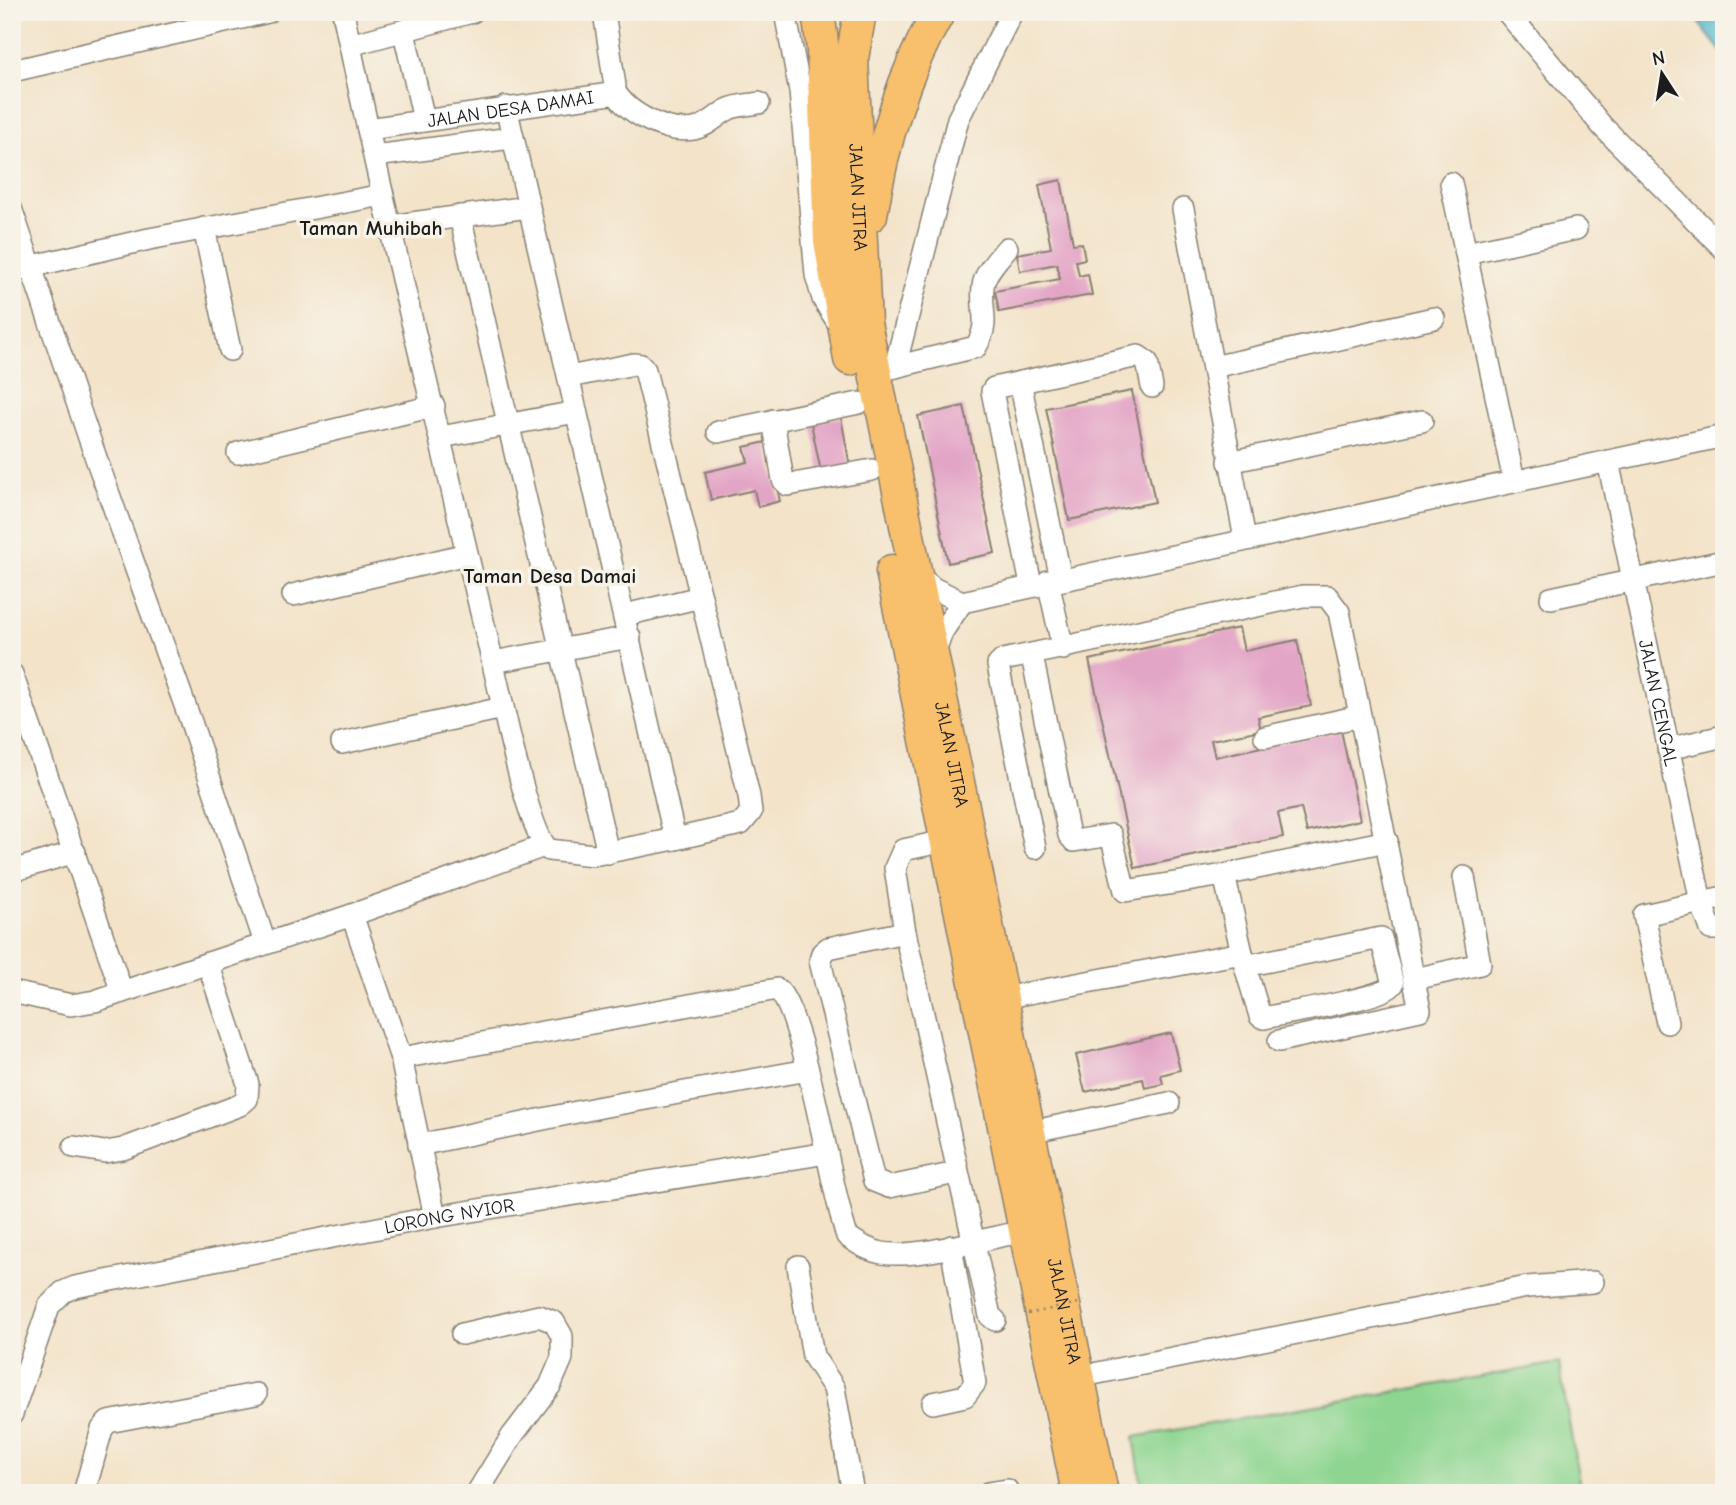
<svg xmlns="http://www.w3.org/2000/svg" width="1736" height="1505" viewBox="0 0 1736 1505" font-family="'Comic Neue',sans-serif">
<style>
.green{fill:#8dd590;stroke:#547856;stroke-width:2}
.water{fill:#4db6cb;stroke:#346974;stroke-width:2}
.building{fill:#e3a5c6}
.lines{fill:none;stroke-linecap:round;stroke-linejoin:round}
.minor-casing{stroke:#888072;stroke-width:24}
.highway-casing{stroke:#888072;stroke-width:35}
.minor{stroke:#fff;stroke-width:21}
.highway{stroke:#f8bf6c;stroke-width:32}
.path-bridge{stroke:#888072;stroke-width:2.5;stroke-dasharray:2 5;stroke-linecap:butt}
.labels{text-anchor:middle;stroke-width:7;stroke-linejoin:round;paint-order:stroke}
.street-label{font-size:19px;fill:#1c1c1c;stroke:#f7f3e8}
.neighbourhood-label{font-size:21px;font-weight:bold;fill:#1c1c1c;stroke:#f7f3e8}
</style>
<rect width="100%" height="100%" fill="#f7f3e8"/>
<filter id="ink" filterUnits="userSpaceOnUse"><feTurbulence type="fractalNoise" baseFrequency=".0143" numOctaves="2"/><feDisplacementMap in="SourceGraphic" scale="14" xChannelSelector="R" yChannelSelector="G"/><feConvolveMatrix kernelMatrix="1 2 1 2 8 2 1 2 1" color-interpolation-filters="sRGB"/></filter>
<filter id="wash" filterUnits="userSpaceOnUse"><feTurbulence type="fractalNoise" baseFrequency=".00686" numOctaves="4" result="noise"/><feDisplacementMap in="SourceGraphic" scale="28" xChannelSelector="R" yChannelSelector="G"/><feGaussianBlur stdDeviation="1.57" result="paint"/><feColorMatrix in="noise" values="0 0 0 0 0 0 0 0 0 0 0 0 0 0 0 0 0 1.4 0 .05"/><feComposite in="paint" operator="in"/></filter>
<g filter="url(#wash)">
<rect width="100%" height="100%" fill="#f3e3c9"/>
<path class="green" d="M1559,1363L1581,1493H1143L1134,1437Z"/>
<path class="water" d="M1690,12H1724V55Z"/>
<g id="blocks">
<path class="building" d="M1061,180L1073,244L1082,243L1085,259L1076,261L1079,276L1088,274L1092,295L999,312L995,291L1060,279L1057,264L1020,271L1017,254L1051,248L1039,185Z
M1132,391L1155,502L1069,520L1046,408Z
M964,406L995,553L948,563L918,416Z
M841,417L850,466L821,472L811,423Z
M766,442L780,501L758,507L754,490L711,500L705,472L748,462L744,447Z
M1239,628L1244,651L1297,640L1311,706L1258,717L1261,730L1211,740L1215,757L1341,730L1360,820L1307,832L1301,808L1278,813L1283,837L1135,868L1089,660Z
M1171,1033L1180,1070L1161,1075L1163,1084L1145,1088L1143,1079L1085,1092L1076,1055Z"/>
</g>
</g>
<g filter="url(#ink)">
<use href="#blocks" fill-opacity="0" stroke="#888072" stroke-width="2"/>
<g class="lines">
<g class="minor-casing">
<g id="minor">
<path d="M343,12C390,241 448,467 500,694C507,723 530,835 549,850L593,855L675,839L506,107"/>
<path d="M785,12L800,91L816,275L823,299L840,326"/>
<path d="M1507,12L1603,127L1724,249"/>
<path d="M404,32L424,120"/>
<path d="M350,45L472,12"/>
<path d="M12,71L268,12"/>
<path d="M614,90C627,114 667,134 694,129C708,126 716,116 727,110C736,105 749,105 759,103"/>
<path id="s1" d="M368,129L610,94L615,86L604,12"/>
<path d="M375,156L511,138"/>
<path d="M1451,183L1514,481"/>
<path d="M1183,209L1245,539"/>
<path d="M12,211L97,461L191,722L265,943"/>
<path d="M460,216L608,853"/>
<path d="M390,226L528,207"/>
<path d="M204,228L230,350"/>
<path d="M1466,253L1576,229"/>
<path d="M12,271L149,239L383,195"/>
<path d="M895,367L958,119L1012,12"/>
<path d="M1213,367L1434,318"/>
<path d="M883,370L976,347C991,321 980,313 983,287C984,273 998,259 1007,248"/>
<path d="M569,377L634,364L641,365L645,370L701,597"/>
<path d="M1020,382L1061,579"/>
<path d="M773,420L783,480L788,485L872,470"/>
<path d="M718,432L859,403"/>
<path d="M441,437L576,412"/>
<path d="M238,453L434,406"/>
<path id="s2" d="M1608,461L1701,902L1711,929H1724"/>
<path d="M1229,462L1422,421"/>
<path d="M914,572L933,588L962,602L1724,436"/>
<path d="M1048,581L1063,649"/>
<path d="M1031,585L992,391L994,388L1138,356L1147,362L1152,387"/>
<path d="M293,595L467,554"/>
<path d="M1551,598L1724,561"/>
<path d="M625,615L701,597L749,796L751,812L741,824L675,839"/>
<path d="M934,655L942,632L962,602"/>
<path d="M1032,656L1069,835L1074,841L1111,835L1125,891L1224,875L1387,841"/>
<path d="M493,662L630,637"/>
<path d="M12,674L122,992"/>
<path d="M1265,737L1360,716"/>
<path d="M342,743L503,708"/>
<path d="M1668,749L1724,736"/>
<path d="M945,841L903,850L895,868L905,932L990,1316L995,1320"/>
<path d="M1035,848L998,665L1003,660L1303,596H1327L1339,612L1420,1010L1279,1041"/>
<path d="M12,871L75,852"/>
<path d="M1224,875L1245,966L1260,1016L1264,1018C1285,1013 1386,998 1393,984L1381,938L1245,966"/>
<path d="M352,915L401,1058L435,1217"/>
<path d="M905,932L828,948L822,953L820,961L874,1181L889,1187L956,1173"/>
<path d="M1415,979L1480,964L1464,877"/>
<path d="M12,992L71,1005L95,1001L352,915L544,846"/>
<path d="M1002,998L1242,953"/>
<path d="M1667,1023L1644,915L1724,897"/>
<path d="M401,1058L777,989C804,1010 831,1193 847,1236C858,1244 869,1251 882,1253C919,1259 986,1238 1025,1231"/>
<path d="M1029,1132L1169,1103"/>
<path d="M419,1145L601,1107L808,1070"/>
<path d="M74,1147L105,1152L123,1149L240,1105L247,1099L248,1084L208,963"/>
<path d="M798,1266L813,1356L834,1388L853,1493"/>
<path d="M462,1334L539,1316L554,1322L562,1336V1358L550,1386L512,1436L477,1493"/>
<path d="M1078,1377L1527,1287L1593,1282"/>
<path d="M933,1403L965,1396L975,1383L951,1246"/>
<path id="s3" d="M12,1414L49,1306L63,1292L75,1287L435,1217L827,1153"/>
<path d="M84,1493L102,1429L108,1422L256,1394"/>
<path d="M988,1493L1007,1490"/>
</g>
</g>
<g class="highway-casing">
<g id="highway">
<path d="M818,12L823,50L830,241L850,359"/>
<path id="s4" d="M860,12L852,59L865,323L1102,1493"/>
<path d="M871,215C883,143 902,75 939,12"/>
<path d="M892,571L1078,1493"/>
</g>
</g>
<use href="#minor" class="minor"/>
<use href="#highway" class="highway"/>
<path class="path-bridge" d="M1028,1314L1083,1302"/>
</g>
</g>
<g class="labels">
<g class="street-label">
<text dy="7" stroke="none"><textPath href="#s1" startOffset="144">JALAN DESA DAMAI</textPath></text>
<text dy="7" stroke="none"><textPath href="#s4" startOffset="186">JALAN JITRA</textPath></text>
<text dy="7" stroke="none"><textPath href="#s2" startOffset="247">JALAN CENGAL</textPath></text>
<text dy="7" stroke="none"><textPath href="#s4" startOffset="752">JALAN JITRA</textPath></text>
<text dy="7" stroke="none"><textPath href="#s3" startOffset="528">LORONG NYIOR</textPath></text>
<text dy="7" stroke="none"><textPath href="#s4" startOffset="1320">JALAN JITRA</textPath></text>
</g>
<g class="neighbourhood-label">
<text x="371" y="235">Taman Muhibah</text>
<text x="550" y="583">Taman Desa Damai</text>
</g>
</g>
<rect width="1736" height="1505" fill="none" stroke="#f7f3e8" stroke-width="42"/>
<g transform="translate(1662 74) rotate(348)" stroke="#f7f3e8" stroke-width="5" paint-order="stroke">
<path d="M0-5L12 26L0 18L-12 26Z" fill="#1c1c1c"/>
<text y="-10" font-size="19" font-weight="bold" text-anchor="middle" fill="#1c1c1c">N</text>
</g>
</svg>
